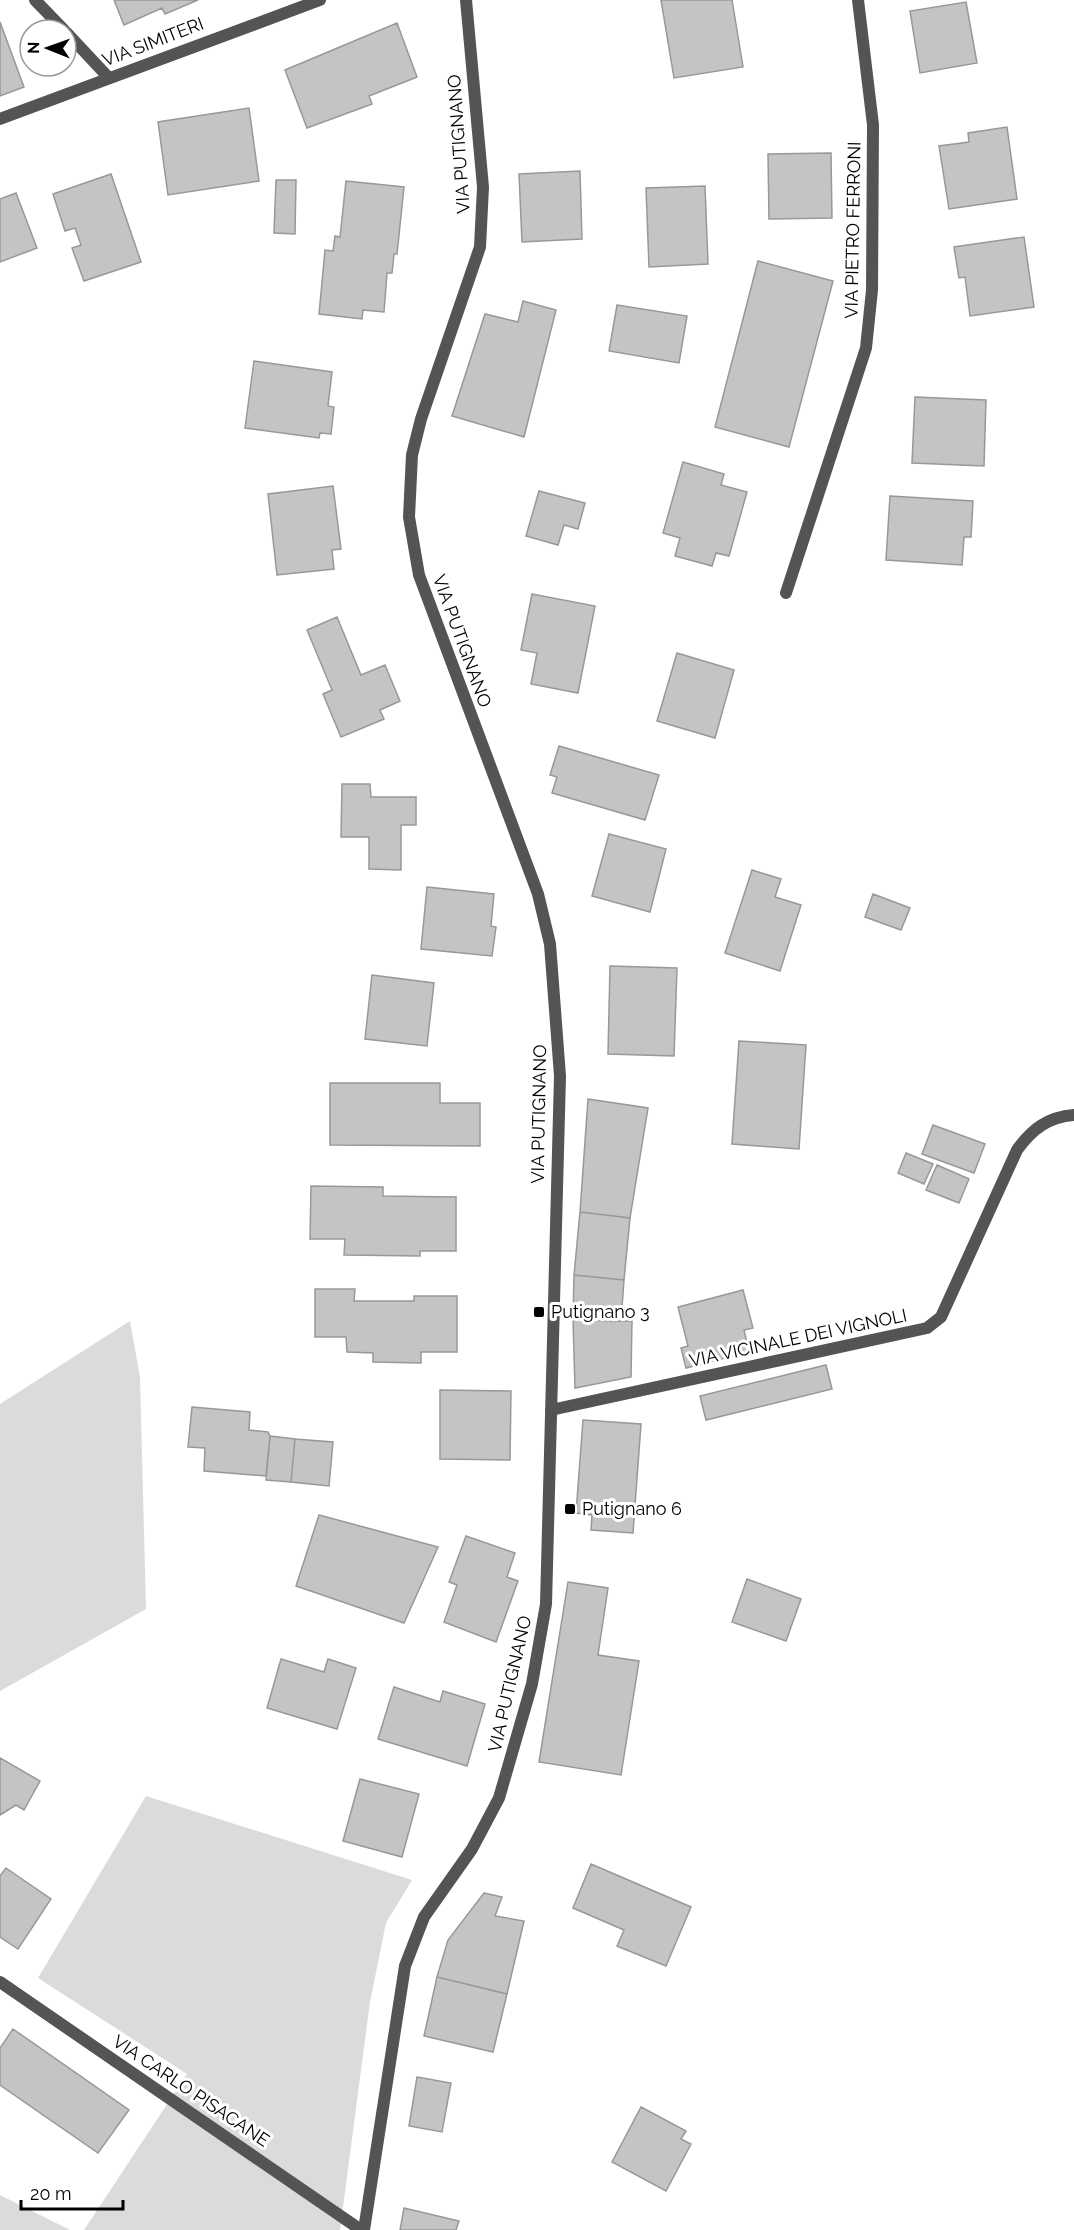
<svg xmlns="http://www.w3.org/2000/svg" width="1074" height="2230" viewBox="0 0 1074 2230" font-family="Raleway,sans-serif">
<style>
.green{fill:#dbdbdb}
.building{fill:#c4c4c4;stroke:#989898;stroke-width:1.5}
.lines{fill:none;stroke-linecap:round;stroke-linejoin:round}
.lane{stroke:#545454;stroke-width:12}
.street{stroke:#545454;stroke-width:12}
.poi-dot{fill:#000;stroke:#fff;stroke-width:2}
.labels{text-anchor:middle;stroke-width:6;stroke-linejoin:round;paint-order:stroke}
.street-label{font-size:18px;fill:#000;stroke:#fff}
.poi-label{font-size:18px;fill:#000;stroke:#fff;text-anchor:start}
</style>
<rect width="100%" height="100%" fill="#fff"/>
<path class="green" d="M130,1321L140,1377L146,1609L0,1691V1404Z
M146,1796L412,1880L386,1923L370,2002L340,2230H84L187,2074L38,1978Z
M0,2195L70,2230H0Z"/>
<path class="building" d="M114,0H198L165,14L162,8L124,25Z
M661,0H732L743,67L674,78Z
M966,2L977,63L920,73L910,11Z
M0,22L24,87L0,96Z
M397,23L417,77L369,96L372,104L307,128L285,70Z
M249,108L259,181L168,195L158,122Z
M1007,127L1017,199L949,209L939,146L969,142L968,133Z
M831,153L832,218L769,219L768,154Z
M580,171L582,239L522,242L519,174Z
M111,174L141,262L84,281L72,248L81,245L75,228L65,231L53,194Z
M276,180H296L295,234L274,233Z
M346,181L404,187L397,254H394L392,273H387L384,312L363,310L362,319L319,314L325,250L333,251L335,236L340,237Z
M705,186L708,264L649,267L646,188Z
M16,193L37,248L0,262V199Z
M1024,237L1034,307L970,316L965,277L959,278L954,247Z
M758,261L833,281L789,447L715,427Z
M523,301L556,310L524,437L452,416L485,314L518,322Z
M617,305L687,316L679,363L609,351Z
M254,361L332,372L328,406L334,407L331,434L320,433L319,438L245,428Z
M915,397L986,400L984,466L912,463Z
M683,462L724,474L721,485L747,492L729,556L716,553L712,566L675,556L680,538L663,533Z
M333,486L341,549L332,550L334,569L277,575L268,494Z
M539,491L585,503L578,529L564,525L558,545L526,536Z
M890,496L973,501L971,537H964L962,565L886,560Z
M532,594L595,606L578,693L531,684L537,653L521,650Z
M337,617L361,675L385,665L400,701L380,710L384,719L341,737L323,694L332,690L307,630Z
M677,653L734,670L715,738L657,721Z
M559,746L659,775L645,820L552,793L557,777L550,775Z
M342,784H370L371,797H416V825H401V870L369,869V837H341Z
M609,834L666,849L650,912L592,896Z
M752,870L781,879L775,897L801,905L780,971L725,953Z
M427,887L494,894L491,926L496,927L492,956L421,949Z
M873,894L910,908L901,930L865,917Z
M610,966L677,968L674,1056L608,1054Z
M372,975L434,983L427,1046L365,1039Z
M739,1041L806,1045L799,1149L732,1144Z
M330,1083H440V1103H480V1146L330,1145Z
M588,1099L648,1108L630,1218L580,1212Z
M933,1125L985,1144L974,1173L922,1154Z
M906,1153L933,1164L924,1184L898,1173Z
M937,1165L969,1179L959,1203L926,1190Z
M311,1186L383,1187V1196L456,1197V1251H420V1256L344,1255L345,1239H310Z
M580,1212L630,1218L624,1280L574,1275Z
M574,1275L624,1280L621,1321L573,1320Z
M315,1289H355L354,1301H414V1296H457V1352H421V1363L373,1362V1353L347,1352L346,1337H315Z
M743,1290L753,1328L744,1330L749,1352L686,1368L681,1348L688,1346L678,1307Z
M573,1320L632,1321L631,1377L575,1388Z
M826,1365L832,1389L706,1420L700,1396Z
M440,1390L511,1391L510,1460L440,1459Z
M192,1407L250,1412L249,1430L268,1432L270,1436L266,1476L204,1471L205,1448L188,1447Z
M583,1420L641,1424L633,1533L591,1530L592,1515L576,1513Z
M270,1436L295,1439L291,1482L266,1480Z
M295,1439L333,1442L329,1486L291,1482Z
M319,1515L438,1547L404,1623L296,1586Z
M466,1536L515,1553L507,1577L518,1581L496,1642L444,1622L457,1585L449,1582Z
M747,1579L801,1599L786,1641L732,1622Z
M568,1582L608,1588L598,1655L639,1661L621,1775L539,1762Z
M281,1659L324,1672L328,1659L356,1668L337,1729L267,1708Z
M394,1687L440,1702L443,1691L485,1704L467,1766L378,1739Z
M0,1758L40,1781L24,1810L16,1805L0,1815Z
M360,1779L419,1794L402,1857L343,1841Z
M591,1864L691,1907L666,1966L617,1946L624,1930L573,1908Z
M6,1868L51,1899L18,1949L0,1937V1876Z
M484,1893L502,1897L495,1916L524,1921L507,1994L437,1977L448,1940Z
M437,1977L507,1994L493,2052L424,2036Z
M13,2029L129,2110L98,2153L0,2085V2048Z
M417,2077L451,2083L442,2132L409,2126Z
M641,2107L686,2131L681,2139L691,2144L666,2191L612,2162Z
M404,2208L459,2221L456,2230H400Z"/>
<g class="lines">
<path class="lane" d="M35,0L64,30
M66,32L109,78"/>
<path class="street" d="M0,119L320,0
M786,593L866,348L872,290L873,125L858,0
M551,1410L927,1328L941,1317L1017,1150C1032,1129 1048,1117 1074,1115
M0,1982L361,2230
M364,2230L405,1966L424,1917L472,1849L499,1798L532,1684L546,1604L560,1076L550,944L538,894L419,575L409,517L412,455L421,419L480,247L483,187L466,0"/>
</g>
<g class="poi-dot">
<rect x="533" y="1306" width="12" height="12" rx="3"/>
<rect x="564" y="1503" width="12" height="12" rx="3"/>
</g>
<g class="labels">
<g class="street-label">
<text transform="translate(153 42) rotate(-21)" y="6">VIA SIMITERI</text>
<text transform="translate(459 144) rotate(-94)" y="6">VIA PUTIGNANO</text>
<text transform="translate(853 230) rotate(-89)" y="6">VIA PIETRO FERRONI</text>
<text transform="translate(462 641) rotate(70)" y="6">VIA PUTIGNANO</text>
<text transform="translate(539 1114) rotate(-89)" y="6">VIA PUTIGNANO</text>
<text transform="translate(798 1338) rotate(-12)" y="6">VIA VICINALE DEI VIGNOLI</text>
<text transform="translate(510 1684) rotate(-77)" y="6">VIA PUTIGNANO</text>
<text transform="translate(191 2091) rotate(34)" y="6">VIA CARLO PISACANE</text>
</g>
<g class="poi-label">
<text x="551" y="1318">Putignano 3</text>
<text x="582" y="1515">Putignano 6</text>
</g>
</g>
<g transform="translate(48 48) rotate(271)"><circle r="28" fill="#ffffff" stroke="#999999" stroke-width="1.5"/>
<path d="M0-4.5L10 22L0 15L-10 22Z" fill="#000000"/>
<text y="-9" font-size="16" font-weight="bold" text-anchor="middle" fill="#000000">N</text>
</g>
<path d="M21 2200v9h102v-9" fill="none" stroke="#000000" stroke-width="3"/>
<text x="30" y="2200" font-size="18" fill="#000000" stroke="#ffffff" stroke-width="4.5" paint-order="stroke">20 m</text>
</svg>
